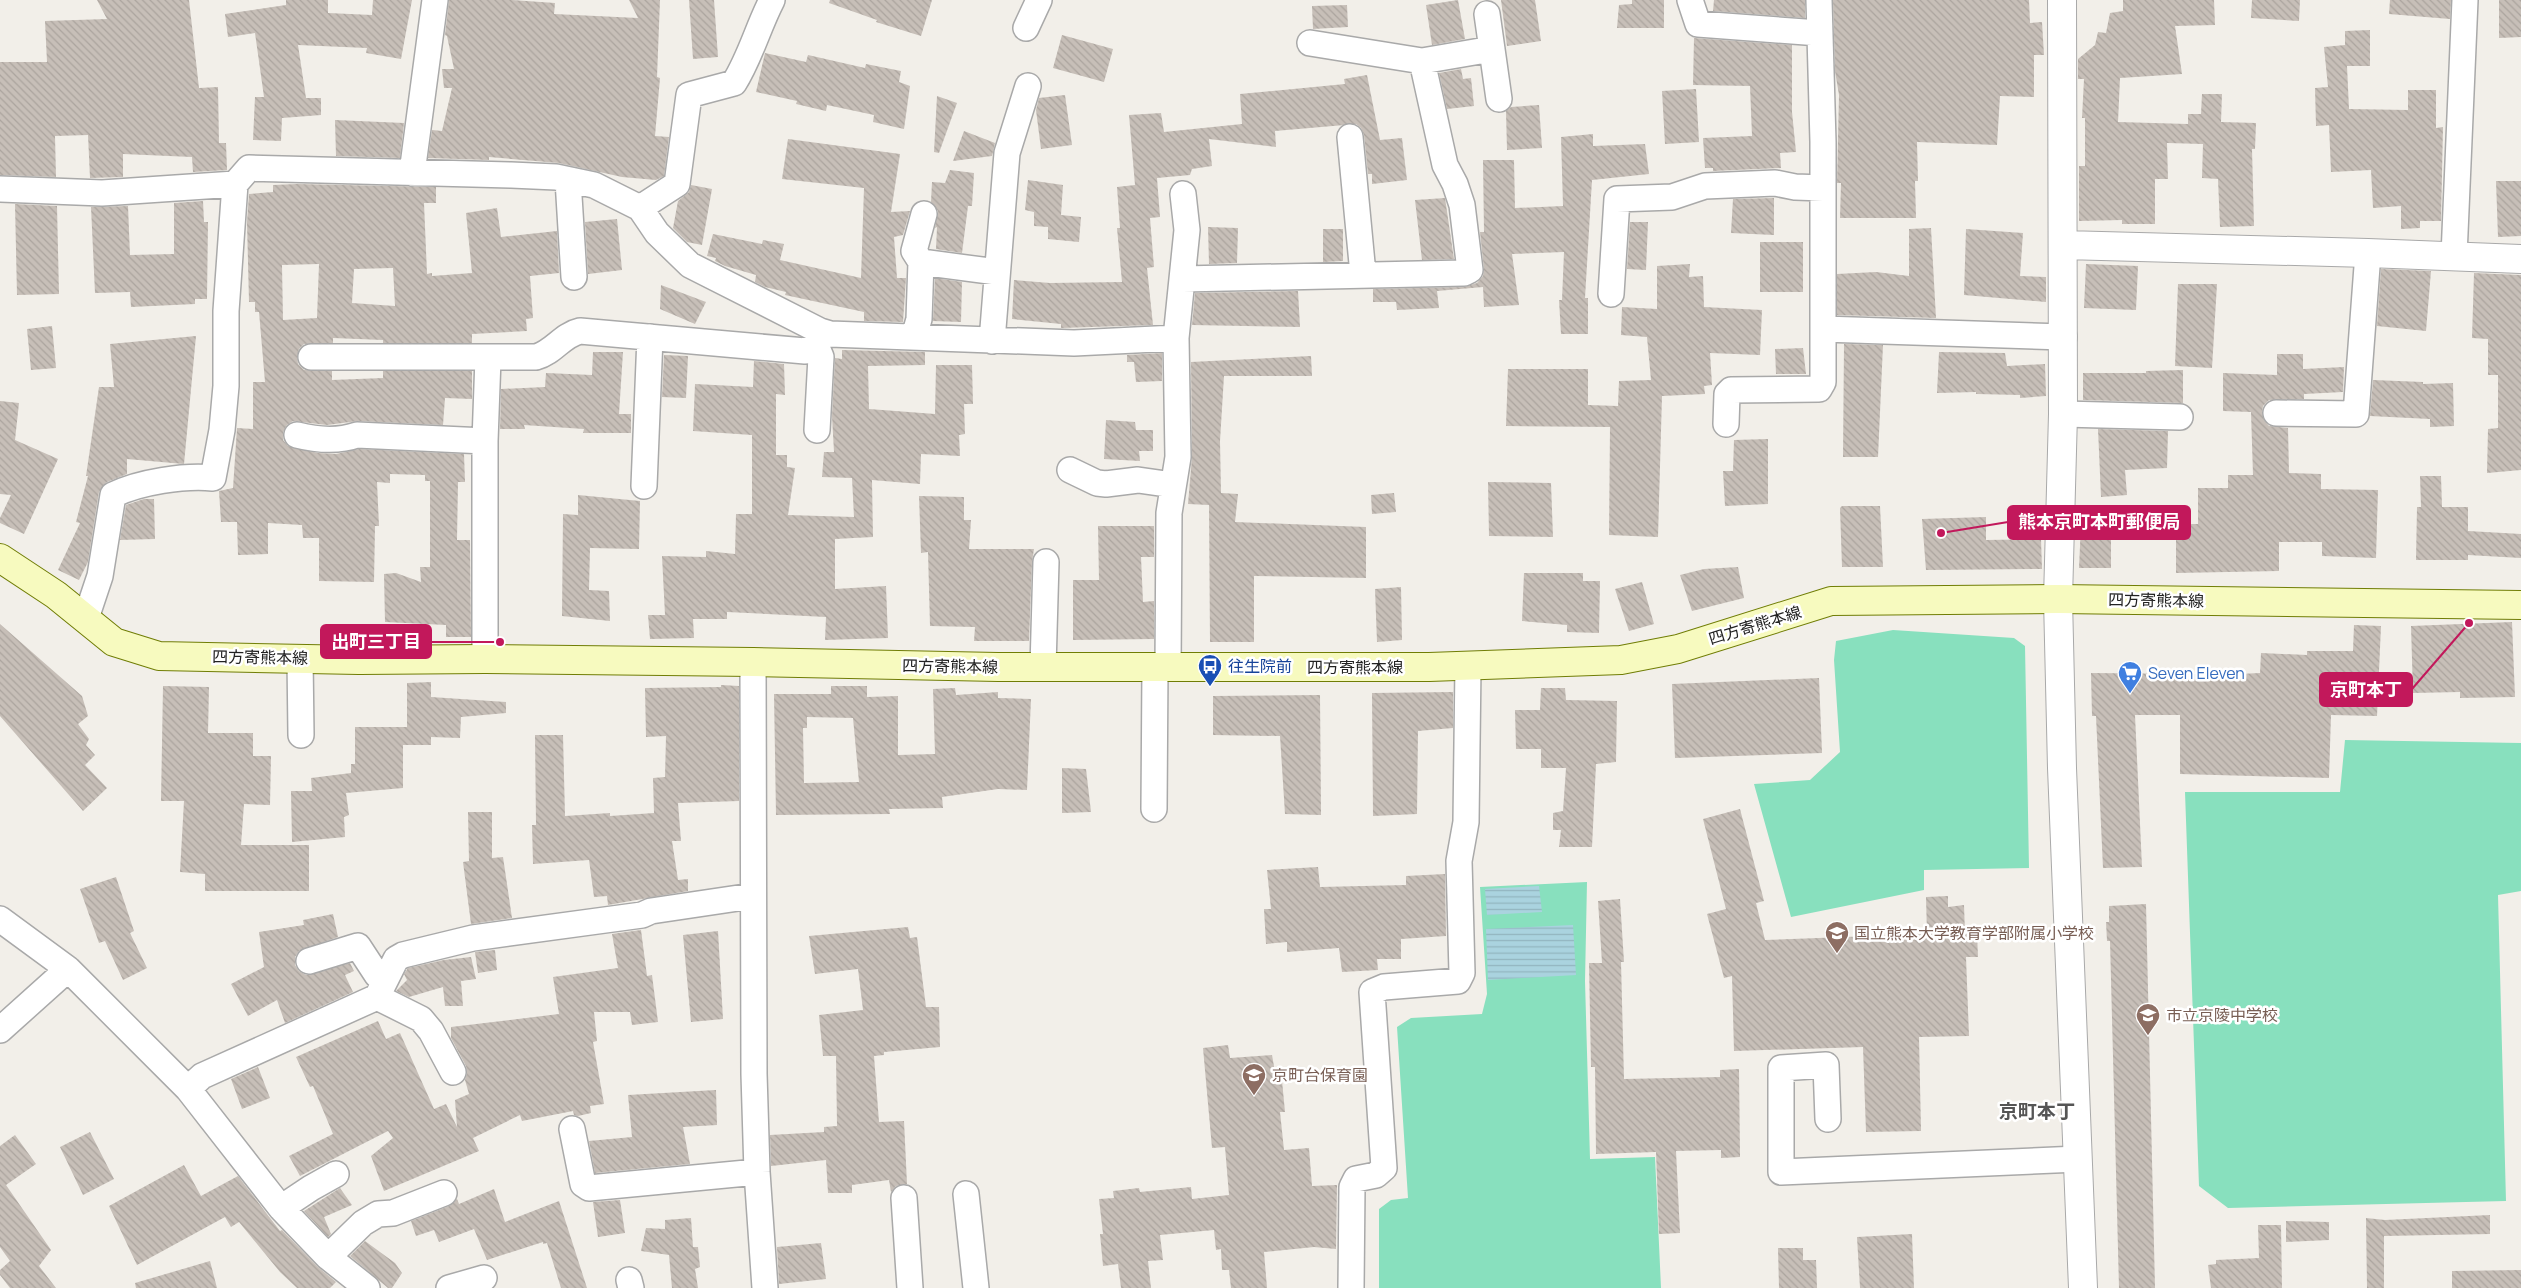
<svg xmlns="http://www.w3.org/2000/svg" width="2521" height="1288" viewBox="0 0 2521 1288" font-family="Manrope,'Noto Sans JP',sans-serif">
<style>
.pitch{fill:#88e0be}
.water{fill:url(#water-rules)}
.building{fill:url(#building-back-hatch);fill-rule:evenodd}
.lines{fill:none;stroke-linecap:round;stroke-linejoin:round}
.minor-casing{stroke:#a9a9a9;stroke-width:28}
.tertiary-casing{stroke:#a9a9a9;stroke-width:30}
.secondary-casing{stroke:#707d05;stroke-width:30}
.minor{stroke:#fff;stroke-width:25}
.tertiary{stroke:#fff;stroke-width:28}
.secondary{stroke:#f7fabf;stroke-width:28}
.labels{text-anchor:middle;stroke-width:5;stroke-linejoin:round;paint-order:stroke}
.street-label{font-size:16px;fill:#222;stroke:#fff}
.transit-label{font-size:16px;fill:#164399;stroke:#fff;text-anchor:start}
.shop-label{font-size:16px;fill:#366cbe;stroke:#fff;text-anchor:start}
.education-label{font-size:16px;fill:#785e54;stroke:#fff;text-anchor:start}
.quarter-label{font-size:19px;font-weight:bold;fill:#555;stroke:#fff}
.leader{fill:none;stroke:#c2185b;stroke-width:2}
.callout-dot{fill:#c2185b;stroke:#fff;stroke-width:2}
.callout{fill:#c2185b;stroke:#c2185b;stroke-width:2}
.callout-label{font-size:18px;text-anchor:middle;font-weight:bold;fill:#fff}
</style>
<defs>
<pattern id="water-rules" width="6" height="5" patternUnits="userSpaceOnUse" patternTransform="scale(1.25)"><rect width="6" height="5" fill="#aad3df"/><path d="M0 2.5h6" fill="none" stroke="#92b5bf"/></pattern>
<pattern id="building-back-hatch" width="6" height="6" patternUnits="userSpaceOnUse" patternTransform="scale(1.25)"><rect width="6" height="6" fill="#c7bfb8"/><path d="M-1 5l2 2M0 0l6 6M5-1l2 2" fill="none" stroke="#aba49e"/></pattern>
</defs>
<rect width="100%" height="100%" fill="#f2efe9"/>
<path class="pitch" d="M1893,630L2014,638L2025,646L2029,868L1924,870V890L1791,917L1754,784L1810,780L1840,752L1834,660L1836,641Z
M2345,740L2521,743V891L2498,895L2506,1201L2228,1208L2199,1186L2185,792H2340Z
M1587,882L1585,981L1590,1159L1655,1157L1661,1288H1379V1209L1391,1200L1408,1198L1397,1027L1411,1018L1482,1014L1487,994L1480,887Z"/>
<path class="water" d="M1539,886L1542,912L1487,915L1485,889Z
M1573,925L1576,975L1488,980L1486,929Z"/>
<path class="building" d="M97,0H189L199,88L218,87L219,143H226L227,170L193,172L192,157L123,154V177L90,178L88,135L55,136L56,177L0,175V62H47L45,21L107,19Z
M286,0H328V13L372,15L373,0H412L401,59L366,53L367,48L298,45L306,98H321V115L282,118L281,141L253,140L255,97H264L255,33L228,37L225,14L286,5Z
M449,0H512L555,3L554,14L638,18L629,0H660L657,77L660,78L655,136L669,137L664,176L656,180L622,177L559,163L489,157V160L428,158L432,130L442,131L452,88H444L442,69H454L447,36L445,35Z
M689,0H714L718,57L693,59Z
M830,0H932L921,36L876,22L877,20L829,3Z
M1458,0L1465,39L1432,45L1426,5Z
M1501,0H1535L1541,41L1507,46Z
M1632,0H1664V28H1617L1619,5L1632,4Z
M1714,0H1805V18L1713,11Z
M1833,0H2029L2030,23L2042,22L2044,55H2034V97L2000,96L1997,145L1917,142L1918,181H1915L1916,218H1840L1841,183H1837L1839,95L1835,71Z
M2123,0H2214L2215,25L2175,26L2182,74L2120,78L2118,122L2188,124V114H2201L2202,94H2222L2221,122L2256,123L2255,149H2252L2254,226L2220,227L2218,179L2202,178L2203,144L2167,143L2168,179H2155V224H2122V220L2079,221V166H2085V118H2082L2084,79H2078V59L2095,45L2098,32L2106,33L2110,13L2123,11Z
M2252,0H2300L2299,21L2251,18Z
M2390,0H2451L2450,19L2389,14Z
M2499,0H2521V37L2499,38Z
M1347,5L1348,27L1313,29L1312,6Z
M2370,30V66H2347L2349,109L2408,110V90H2436V128L2443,127L2441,221H2420V228L2401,229V206L2373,208L2371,170L2331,172L2329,125L2316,126L2315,88L2328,87L2324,47L2345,45V31Z
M1062,35L1113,49L1104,82L1053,68Z
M1694,38L1792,45V112L1796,152L1780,153L1781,168L1713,171V168H1705L1703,138L1752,136L1750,86L1693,85Z
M765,53L806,62L808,55L865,68L866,64L901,71L899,82L910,86L904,129L873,122L874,115L827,105L826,111L796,104L797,101L756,92Z
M1461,69L1463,79L1471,78L1474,106L1447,109L1439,73Z
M1367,75L1380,140L1402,138L1407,180L1372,184V174H1368L1364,135L1361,128L1356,124L1275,131L1276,147L1209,139L1212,166L1192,169L1190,175L1157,178L1160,217L1150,218L1154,267L1147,268L1153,325L1061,328V324L1012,319L1014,280L1050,283L1122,282L1117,228H1120L1117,187L1135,185L1129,115L1161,113L1164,132L1242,124L1240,94L1345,84L1344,79Z
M1696,89L1699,142L1665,144L1662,91Z
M1065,95L1072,145L1041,149L1036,110L1039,98Z
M937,96L957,103L939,153L934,152Z
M1539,105L1542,148L1507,150L1506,111L1511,107Z
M335,120L404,123L400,158L336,156Z
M964,131L995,143L992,156L953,161Z
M1593,134V146L1645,144L1649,174L1592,180L1585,298H1588V334H1561L1559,300H1562L1564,252L1512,254L1519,305L1484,307L1483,287L1437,291L1439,308L1397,310L1396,302H1373V289L1464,287L1477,283L1483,276L1484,269L1480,232H1484L1483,160H1514L1515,208L1563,206L1561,137Z
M788,139L900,154L891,212L910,211L903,235L894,237L897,278H906L903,322L864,321V312L785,295L786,292L765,287L755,282L756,275L725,266L715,261L716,258L707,256L713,234L762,244L763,240L784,244L780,260L861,278L864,188L782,179Z
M950,170L974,173L972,206H968L962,253L936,249L937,227L935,228L938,211L931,202L932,182L945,183Z
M1028,180L1063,185L1061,215L1081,217L1079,242L1048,239V227L1034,226V212L1025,210Z
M2496,181H2521V236L2498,237Z
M297,184L436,187V203H424L427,274L432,273V276L472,273L466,213L497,208L501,237L557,231L559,273L530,276L533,318L526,319L527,331L472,334V343H383V340L333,338V343L304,344L299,349L297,357L298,364L304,370L332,371V380L383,378V371H472V399L445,398L443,425L358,421L327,425L293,421L287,425L283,432V440L288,446L318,453L336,454L359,449L464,454L465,482H458L457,540H470L471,637H446V625L385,622L384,574L396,573L421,582L420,567H430V481H425V475L390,474V483L377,482L379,526H375L374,582L319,581V538H303L302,525L268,523V554L238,555L237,522H221L219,491L233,488L237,428L253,429V382H265L259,312H255V302H249L247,222L249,194L273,192V185ZM319,264L317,318L283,320L282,265ZM393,268L395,306L352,303L354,269Z
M691,185L712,189L702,245L687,242L673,228L678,201L689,192Z
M1445,198L1454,259L1422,260L1415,200Z
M1774,198V235L1731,233L1733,199Z
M203,201L204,222H208L207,299H195V304L131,307L130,292L95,293L91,207L128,206L130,255L174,254V203Z
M15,204L57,206L59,294L17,295Z
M617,219L622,270L588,274L585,222Z
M1630,222H1648L1646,270L1627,269Z
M1208,227L1238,228L1237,263L1209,264Z
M1931,228L1936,318L1837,315V274L1876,272L1909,276V229Z
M1323,229H1343V261L1323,262Z
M1966,229L2023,233L2020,276L2046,277V302L1964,295Z
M1760,242H1803V292H1760Z
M1690,264L1689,277L1703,276L1704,307L1762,310L1760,355L1710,353L1712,385L1704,386L1705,394L1662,396L1658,537L1609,535L1610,427L1506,426L1508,369H1588V405L1618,406L1619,381L1651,380L1647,337L1621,335L1622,307L1657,309V266Z
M2086,264L2138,266L2136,310L2084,308Z
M2381,269L2431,271L2426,331L2377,326Z
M2474,273L2521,275V470L2487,473L2488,429L2498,428V375H2488V339L2472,338Z
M935,278L962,282L961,322L933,321Z
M2178,284H2217L2212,368L2175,366Z
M661,285L706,302L695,324L660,309Z
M1298,291L1300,327L1192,325L1195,293Z
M52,326L56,368L31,370L27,329Z
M196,336L184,464L127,459V474L107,482L99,492L88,562L79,580L58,570L80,523L76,522L88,476H86L99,387H114L110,344Z
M1844,344L1883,345L1878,457H1843Z
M1803,348L1806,374H1776L1775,349Z
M842,350L925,352V365L868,366L869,409L935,414L936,365H972L973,404H964L965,434L959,435L960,456L921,454L920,484L872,480L873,537L835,539V589L886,586L888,638L825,640L826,617L727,612V619H693L694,638L650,639L648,615H665L662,556L706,557V551L735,554L736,514H752V435L693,431L695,384L753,387L754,361L784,364L785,395L776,394V455H787V467L795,468L788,515L854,517L852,478L822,477L824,452H834L832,416L835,358L842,359Z
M593,352H623L619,414H631V433H583L584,429L524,425L525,429H500L501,389L545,387L546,373L592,375Z
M1939,352L2005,353L2007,366L2045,364L2046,396L2020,398V395L1976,394V392L1937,393Z
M1162,353V381L1136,382L1134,362H1127V355Z
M2277,354H2303V369L2344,367L2343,392L2304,394V399L2269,400L2263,406L2262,413L2264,420L2269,426L2288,428L2289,473L2321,474V489L2378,490L2376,558L2322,556V542H2279V571L2176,573V524H2198V488H2228V475H2253L2251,412L2223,411V373L2277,375Z
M664,355L688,356L686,398L662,397Z
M1311,356L1312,376H1224L1220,441L1221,493L1238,494L1235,522L1366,527V578L1254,576V642H1210L1209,505L1188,504L1192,457L1191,362Z
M2183,370V403L2083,400V373H2146V371Z
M2373,380L2423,382V384L2453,383L2454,426L2430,427V419L2370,416Z
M0,401L19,403L15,440L58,459L24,534L0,523V518L11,495L0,494Z
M1106,420L1135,422L1136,430H1153V451H1139L1140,461L1104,459Z
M2098,429L2168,431L2167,468L2125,470L2127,495L2101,497Z
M1768,439V504L1725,506L1723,471H1733L1734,440Z
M2420,476H2441L2442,507H2468V531L2521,534V558L2468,555V560H2416L2417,507H2421Z
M1488,482L1551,483L1553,537L1489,536Z
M1394,493L1396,512L1372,514L1371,495Z
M578,495L640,501L639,549L590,548L589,590L609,591L610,621L562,616L563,514L578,515Z
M919,496L964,497V520H971L969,549H1034L1032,562L1029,641H974L975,627L930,626L928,552L921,553Z
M144,499H154L155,539L120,540L126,505Z
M1842,506H1880L1883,567H1842L1840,508Z
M1986,517V540L2041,539L2042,569L1926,570L1922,519Z
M2081,524H2111V568H2079Z
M1098,526H1154V557H1141L1143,602L1154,601V639L1073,640V580H1099Z
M1738,567L1744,598L1692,611L1680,575L1704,569Z
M1524,573H1583V581H1600L1599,633L1567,632V625L1522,621Z
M1642,582L1654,624L1629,631L1615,589Z
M1401,587L1402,640L1377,642L1375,589Z
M2512,622L2515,697L2460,698V692L2413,693L2411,626Z
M0,624L82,696L88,716L78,724L89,739L86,745L95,755L85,765L107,788L83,811L0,716Z
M2354,625L2381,626L2377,716L2331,715L2329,778L2180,774V715H2135L2142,867L2103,868L2096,716H2092L2091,673L2196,674V676L2260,673L2261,653L2307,655V651H2353Z
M1819,678L1822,753L1675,758L1672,684Z
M431,682V697L506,702V713L461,717L460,738L431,737V745H403V788L346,793L349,815L344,817L345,837L292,842L291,791H312L311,778L351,773V764H355V727H407V683Z
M721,685L739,686V801L678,803L681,841H672L678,880L688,879V891L608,905L607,896L594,897L589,860L533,864L532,825H536L535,735H563L565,816L610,813V816L654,813L653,778L665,777L666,736L646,737L645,688L721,687Z
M163,686L209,687L208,733H253V756H271L270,805L244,804L241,845H309V891H205V874L180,872L184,801H161Z
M831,686H867V697L898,696V755L935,754L933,689L955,688L956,695L998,692V698L1031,699L1027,790L998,789L942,797L943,808L889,809L890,814L776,815L774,694H831ZM807,717L853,718L859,782L804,783L803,728H807Z
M1541,688H1565L1566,700L1617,701L1616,762L1596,764L1592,847H1559L1561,830H1553V813L1563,811L1566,768H1541V749H1516L1515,710H1540Z
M1453,692V728L1418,731L1417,814L1373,816L1372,693Z
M1320,695L1321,815L1285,814L1280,736L1213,735V696Z
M1062,768L1086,769L1091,812L1062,813Z
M1740,809L1764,901L1756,903L1765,940L1927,934L1926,897L1948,896V907L1964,905L1965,934L1977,933L1978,957H1966L1969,1036L1919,1037L1921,1131L1866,1132L1863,1047L1734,1051L1732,976L1724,978L1707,914L1726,909L1703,819Z
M468,812H492V858L503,857L512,918L471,924L463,862L469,861Z
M1318,867L1320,887L1406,885V876L1445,874L1446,936L1401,939V959H1377L1378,970L1342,972L1339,948L1287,952V942L1266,944L1264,909H1271L1267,870Z
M116,877L134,931L130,933L147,968L123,980L105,941L99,943L80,889Z
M1620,899L1624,962H1621L1624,1079L1720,1077V1070L1739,1069L1740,1157L1721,1158V1150L1676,1151L1680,1233L1659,1234L1656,1152L1596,1154L1595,1067H1591L1589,963H1602L1598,901Z
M2146,904L2155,1288H2119L2110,941H2107L2106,922H2109V906Z
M333,914L338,937L299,951L295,957V965L299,971L306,975L350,963L354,971L345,975L353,992L285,1023L277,1000L248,1016L231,984L264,967L259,932L304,925L303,920Z
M908,927L910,938L917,937L926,1007H939L940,1047L884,1052V1055L874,1056L879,1122L904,1121L907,1184L896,1186L891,1192L889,1180L852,1185V1193H828L826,1160L771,1166L770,1135L824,1132V1127L837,1126L836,1056H823L819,1015L863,1010L858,969L815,974L809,936Z
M641,930L647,976L652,975L658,1022L632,1025L630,1012H594L597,1041L593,1042L604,1104L590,1106L591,1113L578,1116L574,1115L573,1111L522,1121L520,1115L473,1138L479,1151L384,1191L371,1156L393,1138L388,1131L300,1176L289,1156L333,1134L313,1086L310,1087L296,1057L378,1021L386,1039L400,1033L434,1109L446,1104L457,1127L455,1100L469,1094L465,1080L467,1073L466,1066L451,1038V1027L559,1014L553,977L618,968L612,934Z
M718,931L723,1019L691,1022L683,935Z
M495,950L497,970L478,973L475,952Z
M471,957L476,979L461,981L463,1006H445L443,987L409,997L396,991L407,980L404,974L408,968L444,960Z
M1228,1045L1230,1058L1272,1055L1275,1072L1281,1070L1285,1112H1280L1284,1150L1309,1148L1312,1186L1337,1185L1336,1249L1314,1247L1264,1252L1267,1288H1231L1229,1270H1222L1221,1249L1216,1250L1214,1230L1160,1235L1163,1260L1148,1261L1151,1288H1121L1118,1264L1103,1266L1100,1234H1103L1099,1199L1114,1198L1113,1191L1139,1188L1140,1192L1191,1187L1192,1199L1229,1195L1225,1147L1212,1148L1203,1048Z
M258,1067L270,1098L242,1109L231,1079Z
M716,1090L717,1125L683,1127L690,1164L595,1173L589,1141L632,1137L628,1095Z
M90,1132L114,1179L83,1195L60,1147Z
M15,1135L36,1164L6,1185L51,1250L39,1266L56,1288H10L0,1275V1270L10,1261L0,1247V1146Z
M184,1165L201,1196L238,1176L280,1231L282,1230L318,1267L336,1282L330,1288H297L280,1272L239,1222L231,1227L225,1217L137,1265L109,1206Z
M340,1188L352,1205L324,1217L331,1234L328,1237L304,1211Z
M494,1189L505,1222L559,1201L587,1288H561L547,1243L543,1244V1242L487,1260L474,1229L439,1242L434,1230L416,1236L411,1221L449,1206L457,1199L459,1204Z
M620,1200L625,1233L598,1237L593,1202Z
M2490,1215V1234L2384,1236V1288H2367L2366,1218L2385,1220Z
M691,1218L693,1247H698L700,1267L695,1269L698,1288H672L669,1255L641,1251L646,1228L665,1229V1220Z
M2286,1221L2329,1222V1240L2286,1242Z
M2258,1225H2281L2282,1288H2211L2208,1265L2216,1264V1260L2259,1258Z
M1912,1234L1914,1288H1860L1857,1237Z
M365,1241L395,1263L402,1273L392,1288H388L350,1256Z
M821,1243L826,1279L779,1284L777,1247Z
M1778,1248H1803V1260H1816L1817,1288H1779Z
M210,1261L217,1288H136L135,1283Z
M2521,1270V1288H2452V1271Z"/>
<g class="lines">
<g class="minor-casing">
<path id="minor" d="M1690,0L1698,24L1819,33
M1487,14L1499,99
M1026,28L1039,0
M1310,43L1422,61L1492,49
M1350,137L1363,274
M412,173L435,0
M568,180L574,277
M0,189L102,193L235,184
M640,208L677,184L689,95L734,83C750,58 758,27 772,0
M2454,256L2465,0
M921,262L997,272
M1183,279L1464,273L1470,270L1462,205L1455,184L1445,165L1422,61
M1611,294L1617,199L1672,197L1705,186L1775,183L1795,187L1823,188
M1823,329L2064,337
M914,337L919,319L921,262L914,251L924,214
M992,341L1007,153L1028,86
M311,357H536C554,352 562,335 580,331L805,351L816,345
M2276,413L2356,414L2368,253
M2063,414L2180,417
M1726,424L1727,394L1731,390L1819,389L1823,382V142L1819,0
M817,430L821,357L816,345L820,331
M297,435C317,440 337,442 357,435L485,441
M1070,470L1097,483L1106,484L1138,480L1173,485
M644,486L650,337
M86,618L100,576L113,495C139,482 185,475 213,478L222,430L226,386V311L235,184L249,168L511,175L556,177L594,185L640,208L657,233L690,265L820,331L830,334L1074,343L1176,338
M300,658L301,735
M485,659V441L488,358
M753,662L754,1074L757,1172L765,1288
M1043,667L1046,562
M1168,668L1169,513L1178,457L1176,338L1187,230L1183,194
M1154,809L1155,668
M0,919L68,969L188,1089L281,1208L328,1257L367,1288
M309,961L358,946L377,975L384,980
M377,997L421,1019L431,1031L453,1072
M0,1030L68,969
M188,1089L202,1076L377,997L396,959L403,955L473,938L642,915L651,911L752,896
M1828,1119L1826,1065L1781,1068V1172L2078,1159
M572,1129L583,1184L589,1188L757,1172
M966,1194L976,1288
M904,1198L910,1288
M281,1208L311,1188L336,1174
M328,1257L363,1223L378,1214L393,1213L444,1193
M629,1280L631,1288
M449,1288L484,1278
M1351,1288L1352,1187L1356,1179L1376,1175L1384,1168L1372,992L1384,987L1458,981L1462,973L1459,861L1466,822L1468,666"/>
</g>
<g class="tertiary-casing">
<path id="tertiary" d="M2062,0L2063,414L2058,599L2062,768L2083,1288
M2064,245L2368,253L2521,259"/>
</g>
<g class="secondary-casing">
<path id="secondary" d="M0,558L56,595L114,642L159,656L359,660L485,659L753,662L998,667H1429L1621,660L1678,649L1831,601L2058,599L2521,605"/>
</g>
<use href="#minor" class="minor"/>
<use href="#tertiary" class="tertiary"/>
<use href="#secondary" class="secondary"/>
</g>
<defs>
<g id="bus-pin" transform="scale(1.25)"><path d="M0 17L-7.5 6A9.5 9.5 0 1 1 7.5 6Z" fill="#1a4fb4" stroke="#fff"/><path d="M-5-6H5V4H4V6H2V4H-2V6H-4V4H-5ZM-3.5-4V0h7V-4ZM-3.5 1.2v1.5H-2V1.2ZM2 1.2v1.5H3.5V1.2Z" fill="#fff"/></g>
<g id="supermarket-pin" transform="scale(1.25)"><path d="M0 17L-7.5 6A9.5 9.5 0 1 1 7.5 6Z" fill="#3f7fe0" stroke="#fff"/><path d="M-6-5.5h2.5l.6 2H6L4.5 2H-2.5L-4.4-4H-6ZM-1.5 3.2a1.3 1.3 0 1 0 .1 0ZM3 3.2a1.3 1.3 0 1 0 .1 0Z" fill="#fff"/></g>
<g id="school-pin" transform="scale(1.25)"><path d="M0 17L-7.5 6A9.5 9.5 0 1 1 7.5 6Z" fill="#8d6e63" stroke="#fff"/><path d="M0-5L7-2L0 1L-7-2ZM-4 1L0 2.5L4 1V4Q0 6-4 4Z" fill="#fff"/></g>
</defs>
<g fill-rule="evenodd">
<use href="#bus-pin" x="1210" y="666"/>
<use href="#supermarket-pin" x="2130" y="673"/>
<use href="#school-pin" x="1837" y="933"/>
<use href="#school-pin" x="2148" y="1015"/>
<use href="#school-pin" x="1254" y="1075"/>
</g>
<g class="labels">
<g class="street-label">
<text transform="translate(2156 600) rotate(1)" y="6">四方寄熊本線</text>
<text transform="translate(1755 625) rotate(-17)" y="6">四方寄熊本線</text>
<text transform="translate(260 657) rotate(1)" y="6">四方寄熊本線</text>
<text transform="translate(950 666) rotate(1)" y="6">四方寄熊本線</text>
<text x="1355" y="673">四方寄熊本線</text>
</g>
<g class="transit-label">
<text x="1228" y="672">往生院前</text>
</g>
<g class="shop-label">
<text x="2148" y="679">Seven Eleven</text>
</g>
<g class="education-label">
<text x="1854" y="939">国立熊本大学教育学部附属小学校</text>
<text x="2166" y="1021">市立京陵中学校</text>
<text x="1272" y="1081">京町台保育園</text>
</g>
<g class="quarter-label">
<text x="2037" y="1118">京町本丁</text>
</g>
</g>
<path class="leader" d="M1941 533L2008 522M500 642L431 642M2469 623L2412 689"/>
<g class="callout-dot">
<circle cx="1941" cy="533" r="5"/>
<circle cx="500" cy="642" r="5"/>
<circle cx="2469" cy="623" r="5"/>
</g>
<g class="callout">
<rect x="2008" y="506" width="182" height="33" rx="5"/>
<rect x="321" y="625" width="110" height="33" rx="5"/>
<rect x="2320" y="673" width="92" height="33" rx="5"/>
</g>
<g class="callout-label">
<text x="2099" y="528">熊本京町本町郵便局</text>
<text x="376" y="648">出町三丁目</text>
<text x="2366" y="696">京町本丁</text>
</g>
</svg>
